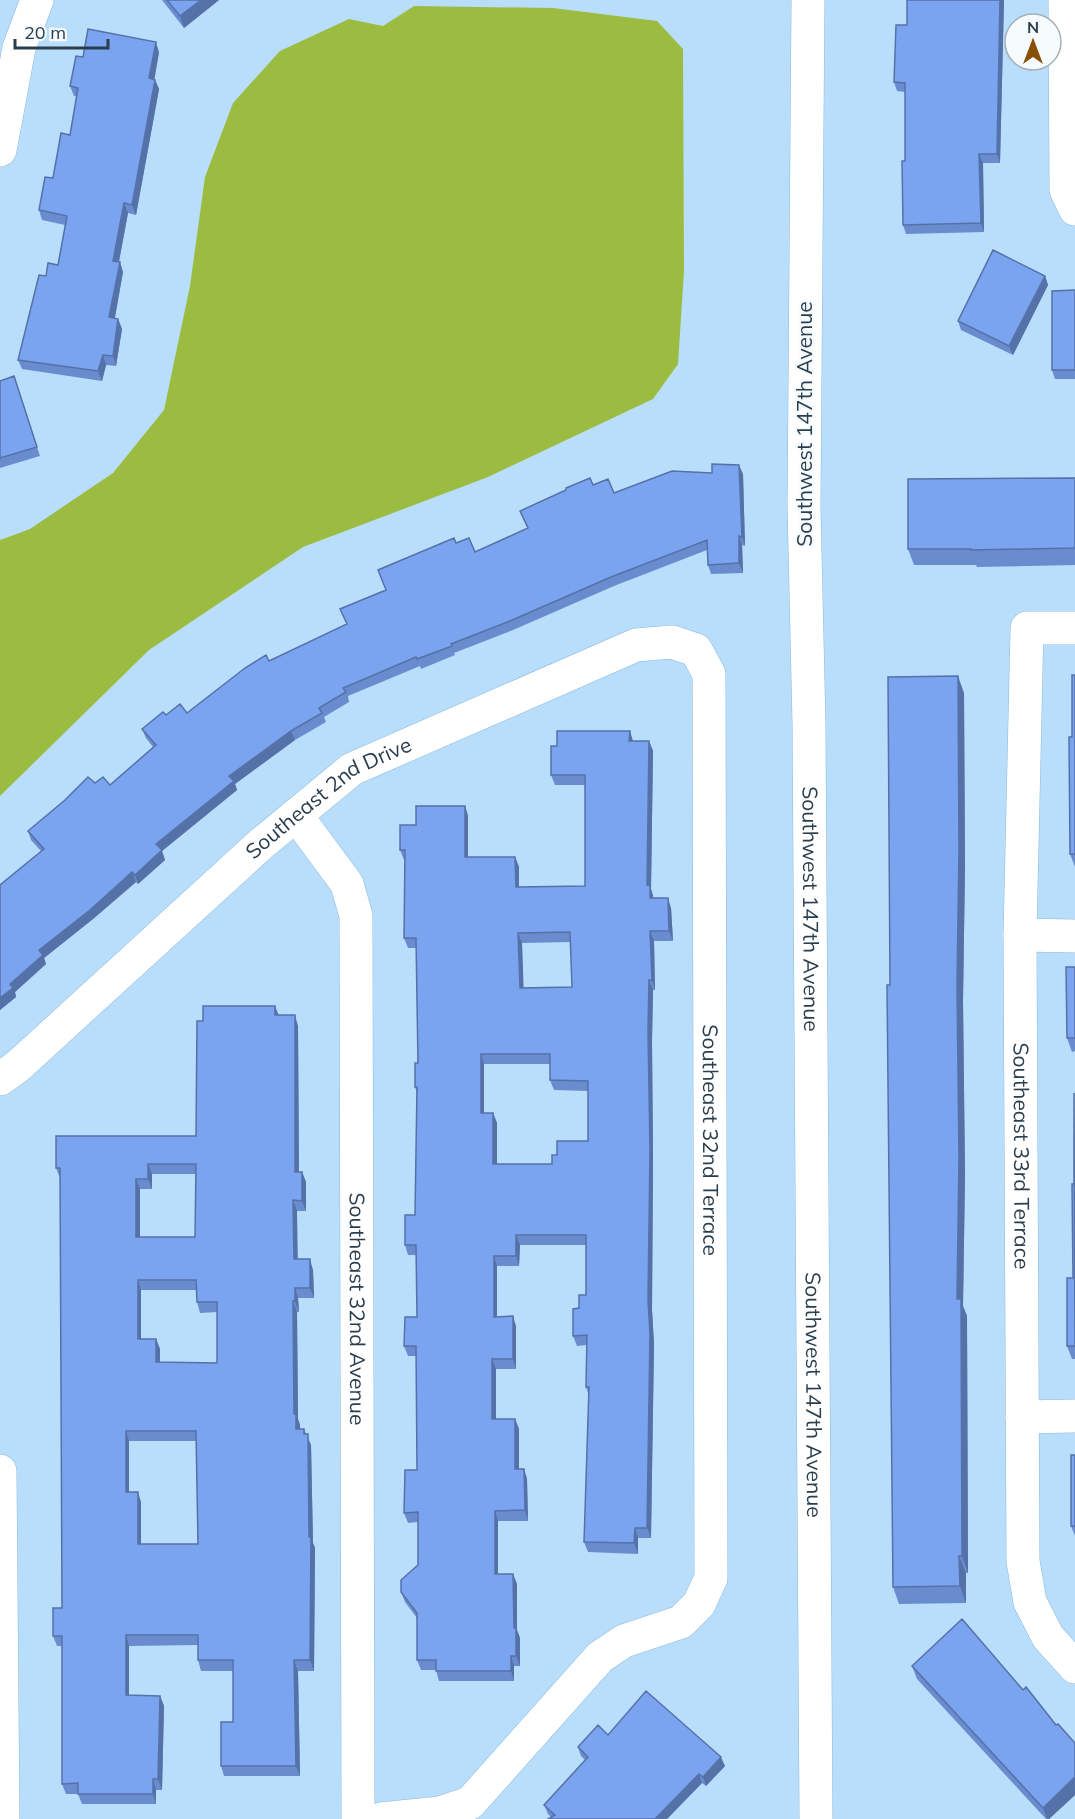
<svg xmlns="http://www.w3.org/2000/svg" width="1075" height="1819" viewBox="0 0 1075 1819" font-family="Mulish,sans-serif">
<style>
.water{fill:#9cbb41}
.lines{fill:none;stroke-linecap:round;stroke-linejoin:round}
.minor-casing{stroke:#8ab8dc;stroke-width:34}
.minor{stroke:#fff;stroke-width:33}
.wall{fill:#698cce;fill-rule:evenodd}
.shaded-wall{fill:#5572a8}
.building{fill:#7aa3f0;stroke:#5572a8;stroke-width:1.5;fill-rule:evenodd}
.labels{text-anchor:middle;stroke-width:4.5;stroke-linejoin:round;paint-order:stroke}
.street-label{font-size:21px;fill:#2b3e4d;stroke:#f6fbfe}
</style>
<rect width="100%" height="100%" fill="#b9defc"/>
<path class="water" d="M414,6L553,8L657,21L683,49L684,271L678,364L653,399L488,477L303,547L149,650L0,796V540L30,529L113,473L164,410L190,286L205,177L233,103L280,51L349,19L383,26Z"/>
<g class="lines">
<g class="minor-casing">
<g id="minor">
<path id="s1" d="M808,0L804,506L809,724L816,1819"/>
<path d="M1065,0L1066,190L1075,209"/>
<path d="M0,150L19,48L37,0"/>
<path id="s2" d="M1075,628H1027L1020,935L1023,1561L1030,1602L1048,1637L1075,1667"/>
<path id="s3" d="M296,815L347,884L356,916L358,1819"/>
<path d="M1020,935L1075,936"/>
<path id="s4" d="M0,1079L18,1066L261,844L352,769L636,645L672,642L696,650L709,674L711,1578L699,1604L681,1622L624,1641L600,1657L470,1803L440,1813L381,1819"/>
<path d="M1022,1417L1075,1416"/>
<path d="M0,1471L3,1819"/>
</g>
</g>
<use href="#minor" class="minor"/>
</g>
<path class="wall" d="M162,0H219L184,28Z
M907,0H1004L1000,163H983L984,232L906,234L903,225L905,161V92L897,91L894,82L907,25Z
M159,52L154,79L155,80L159,89L136,215L128,213L119,262L123,272L115,318L118,319L122,329L116,366L106,365L102,381L22,369L18,360L46,276L58,265L65,225L42,220L39,210L70,135L77,96H74L70,86L83,57Z
M1045,276L1048,285L1013,355L961,330L958,321Z
M1075,290V379H1055L1052,370Z
M14,376L40,456L0,468V381Z
M743,474L745,546L742,545L743,573L711,574L708,565L707,550L614,586L513,630L454,653L455,655L421,669L420,666L348,696L349,702L324,717L326,722L295,740L235,784L237,790L162,851L165,860L138,884L136,882L93,919L44,958L46,964L15,992L16,997L0,1010V885L41,851L31,840L28,831L95,783L110,785L153,747L146,738L142,729L166,715L187,713L269,661L346,625L385,590L456,543L475,552L528,529L520,511L593,485L614,493Z
M1075,478V565L977,567L976,565H914L908,549Z
M1075,675V867L1070,854L1072,737Z
M964,693L965,866L963,1001L965,1175L963,1306L967,1316L968,1573H966V1603L899,1604L893,1587L890,985Z
M633,741H649L653,751L651,889L653,898L671,908L673,941H654L655,990H653L652,1041L653,1160L652,1310L654,1344L651,1538H638V1554L588,1552L584,1542L589,1396L586,1387L587,1345L577,1346L573,1336L579,1308L586,1295V1245H520L519,1266H497V1317L516,1326V1369H496V1419H515L519,1429V1469H524L527,1479L528,1521H498V1574H513L517,1584V1630L520,1638V1666H514V1681H439L436,1670H421L417,1660V1618L405,1602L401,1592L418,1565V1522L408,1523L404,1513L417,1470L416,1356H408L404,1346L417,1317V1255H408L405,1245L415,1215L417,1093L415,1087L418,1063L416,948H408L404,938L405,860H404L400,850L416,825L465,806L468,816V857H515L519,867V887L585,886V785H555L551,775ZM571,942L572,987L523,988L522,943ZM484,1064H550V1080L554,1090L588,1091V1141L557,1155L552,1164H497V1123L493,1113H484Z
M1075,967V1051L1072,1052L1067,1038Z
M279,1015L298,1026L299,1172H302L306,1182V1211H297V1259L313,1270L314,1298H298L299,1312H297L298,1419L300,1425V1429L306,1434L311,1445L313,1543L315,1548L314,1671H298L300,1776H224L221,1766L233,1722V1671H201L198,1660V1645L129,1646V1695L160,1696L164,1706L162,1790H156V1804H82L78,1794H66L62,1784V1646H57L53,1636L62,1608L60,1178L56,1168L196,1136ZM152,1174H196L195,1237H140V1189H152ZM141,1290H197V1302L200,1313L217,1312V1363L160,1362V1349L156,1339H141ZM129,1441H196L198,1544H141V1502L129,1492Z
M1075,1093V1359H1072L1067,1346L1073,1278Z
M1075,1455V1536L1071,1526Z
M912,1666L1023,1690L1075,1795L1049,1819H1046L917,1679Z
M608,1735L725,1766L706,1786L702,1783L667,1819H548L551,1817L548,1814L544,1805L585,1760L581,1756L578,1747Z"/>
<path class="shaded-wall" d="M201,0H219L184,28L180,16Z
M1000,0H1004L1000,163L997,154Z
M156,42L159,52L153,88L149,78Z
M155,80L159,89L136,215L132,205Z
M979,154L983,163L984,232L981,223Z
M124,203L128,213L117,271L113,261Z
M120,262L123,272L113,327L109,317Z
M1045,276L1048,285L1013,355L1009,346Z
M118,319L122,329L116,366L113,356Z
M103,355L106,365L102,381L98,371Z
M739,465L743,474L745,546L742,537Z
M739,536L742,545L743,573L739,563Z
M958,676L964,693L965,866L963,1001L965,1175L963,1306L967,1316L968,1573L962,1556L957,1299Z
M291,731L295,740L235,784L237,790L162,851L165,860L138,884L135,875L156,844L229,776Z
M630,731L633,741H629Z
M649,741L653,751L651,889L653,895V908L650,898L647,885Z
M465,806L468,816V867L465,857Z
M515,857L519,867V897L516,887Z
M132,872L136,882L93,919L44,958L46,964L15,992L16,997L0,1010V998L10,984L39,950Z
M668,898L671,908L673,941L669,931Z
M650,931L654,941L655,990L652,980Z
M518,933L522,943L524,998L520,988Z
M649,980L653,990L652,1041L653,1160L652,1310L654,1344L651,1538L647,1528L648,1031Z
M275,1006L279,1016L275,1015Z
M295,1015L298,1026L299,1182L295,1172Z
M481,1054L484,1064V1123L481,1113Z
M493,1113L497,1123V1174L493,1164Z
M148,1164L152,1174V1189L148,1179Z
M302,1172L306,1182V1211L302,1201Z
M136,1179L140,1189V1247L136,1237Z
M293,1200L297,1211L298,1270L294,1259Z
M516,1235L520,1245L519,1266L516,1256Z
M494,1256L497,1266V1327L494,1317Z
M310,1259L313,1270L314,1298L310,1288Z
M138,1280L141,1290V1349L138,1339Z
M295,1288L298,1298L299,1312L295,1301Z
M293,1301L297,1312L298,1419L300,1425V1439L296,1429L294,1414Z
M513,1316L516,1326V1369L513,1359Z
M156,1339L160,1349V1373L156,1362Z
M492,1359L496,1369V1429L492,1419Z
M515,1419L519,1429V1479L515,1469Z
M304,1429L311,1445L313,1543L315,1548L314,1671L310,1660L309,1537Z
M126,1431L129,1441V1502L126,1492Z
M524,1469L527,1479L528,1521L525,1510Z
M138,1492L141,1502V1555L138,1544Z
M495,1511L498,1521V1584L495,1574Z
M635,1528L638,1538V1554L634,1543Z
M959,1556L966,1573V1603L960,1586Z
M513,1574L517,1584V1630L520,1638V1666L516,1656L514,1628Z
M126,1635L129,1646V1706L126,1695Z
M511,1656L514,1666V1681L511,1671Z
M294,1660L298,1671L300,1776L296,1766Z
M160,1696L164,1706L162,1790L158,1779Z
M721,1757L725,1766L706,1786L703,1777Z
M699,1774L702,1783L667,1819H655Z
M1075,1777V1795L1049,1819H1047L1043,1808Z
M153,1779L156,1790V1804L153,1794Z"/>
<path class="building" d="M167,0H201L180,16Z
M907,0H1000L997,154H979L981,223L903,225L902,161H905V83L894,82L896,25H907Z
M88,29L156,42L149,78L155,80L132,205L124,203L113,261L120,262L109,317L118,319L113,356L103,355L98,371L18,360L39,275L46,276L48,263L58,265L67,216L39,210L45,177L53,178L61,133L70,135L78,88L70,86L76,56L83,57Z
M993,250L1045,276L1009,346L958,321Z
M1075,290V370H1052V291Z
M14,376L37,447L0,458V381Z
M712,464L739,465L742,537L739,536V563L708,565L707,540L611,577L510,621L451,644L452,646L417,659L416,657L343,688L346,692L319,708L322,713L291,731L229,776L234,781L156,844L162,850L135,875L132,872L90,910L39,950L43,955L10,984L13,988L0,998V885L44,849L28,831L65,800L88,777L95,783L103,777L110,785L156,745L142,729L163,712L166,715L180,704L187,713L245,668L266,655L269,661L347,624L340,609L386,590L378,570L454,538L456,543L469,538L475,552L528,528L520,511L566,490V488L590,478L593,485L608,479L614,493L672,471L712,473Z
M1075,478V548L971,550V549H908V479Z
M1072,675H1075V854H1070L1069,737H1072Z
M958,676L959,849L957,985L959,1158L957,1299H961L962,1556H959L960,1586L893,1587L887,985H890L888,677Z
M557,731H630L629,741H649L647,885H650V898H668L669,931H650L652,980H649L648,1031L650,1150L648,1300L650,1334L647,1528H635L634,1543L584,1542L589,1387H586L587,1335L573,1336V1309L579,1308V1295H586V1235H516V1256H494V1317L513,1316V1359H492V1419H515V1469H524L525,1510L495,1511V1574H513L514,1628H516V1656H511V1671H436V1660H417V1613L401,1592V1580L418,1565V1512L404,1513L405,1470H417L416,1346H404L405,1317H417L416,1245H405V1215H415L417,1087H415V1063H418L416,938H404L405,850H400V825H416V806H465V857H515L516,887L585,886V775H551V746H557ZM570,932L572,987L520,988L518,933ZM481,1054H550V1080L588,1081V1141H557V1155H552V1164H493V1113H481Z
M1066,967H1075V1038H1067Z
M203,1006H275V1015H295V1172H302V1201L293,1200L294,1259H310V1288H295V1301H293L294,1414H296V1429H304V1434H308L309,1537H311L310,1660H294L296,1766H221V1722H233V1660H198V1635H126V1695L160,1696L158,1779H153V1794H78V1783L62,1784V1636H53V1608H62L60,1168H56V1136H196L197,1021H203ZM148,1164H196L195,1237H136V1179H148ZM138,1280H196L197,1302H217V1363L156,1362V1339H138ZM126,1431H196L198,1544H138V1492H126Z
M1074,1093L1075,1346H1067V1278H1073L1072,1184H1074Z
M1071,1455H1075V1526H1071Z
M962,1619L1023,1690L1026,1687L1056,1725L1058,1724L1075,1743V1777L1043,1808L912,1666Z
M646,1691L721,1757L703,1777L699,1774L655,1819H548L555,1815L544,1805L588,1757L578,1747L598,1725L608,1735Z"/>
<g class="labels">
<g class="street-label">
<text transform="translate(805 424) rotate(-90)" y="7">Southwest 147th Avenue</text>
<text dy="7" stroke="none"><textPath href="#s4" startOffset="434">Southeast 2nd Drive</textPath></text>
<text dy="7" stroke="none"><textPath href="#s1" startOffset="909">Southwest 147th Avenue</textPath></text>
<text dy="7" stroke="none"><textPath href="#s4" startOffset="1334">Southeast 32nd Terrace</textPath></text>
<text dy="7" stroke="none"><textPath href="#s2" startOffset="576">Southeast 33rd Terrace</textPath></text>
<text dy="7" stroke="none"><textPath href="#s3" startOffset="512">Southeast 32nd Avenue</textPath></text>
<text dy="7" stroke="none"><textPath href="#s1" startOffset="1395">Southwest 147th Avenue</textPath></text>
</g>
</g>
<g transform="translate(1033 42)"><circle r="28" fill="#f6fbfe" stroke="#a5afb7" stroke-width="1.5"/>
<path d="M0-4.5L10 22L0 15L-10 22Z" fill="#894f07"/>
<text y="-9" font-size="16" font-weight="bold" text-anchor="middle" fill="#2b3e4d">N</text>
</g>
<path d="M15 39v9h93v-9" fill="none" stroke="#2b3e4d" stroke-width="3"/>
<text x="24" y="39" font-size="18" fill="#2b3e4d" stroke="#f6fbfe" stroke-width="4.5" paint-order="stroke">20 m</text>
</svg>
